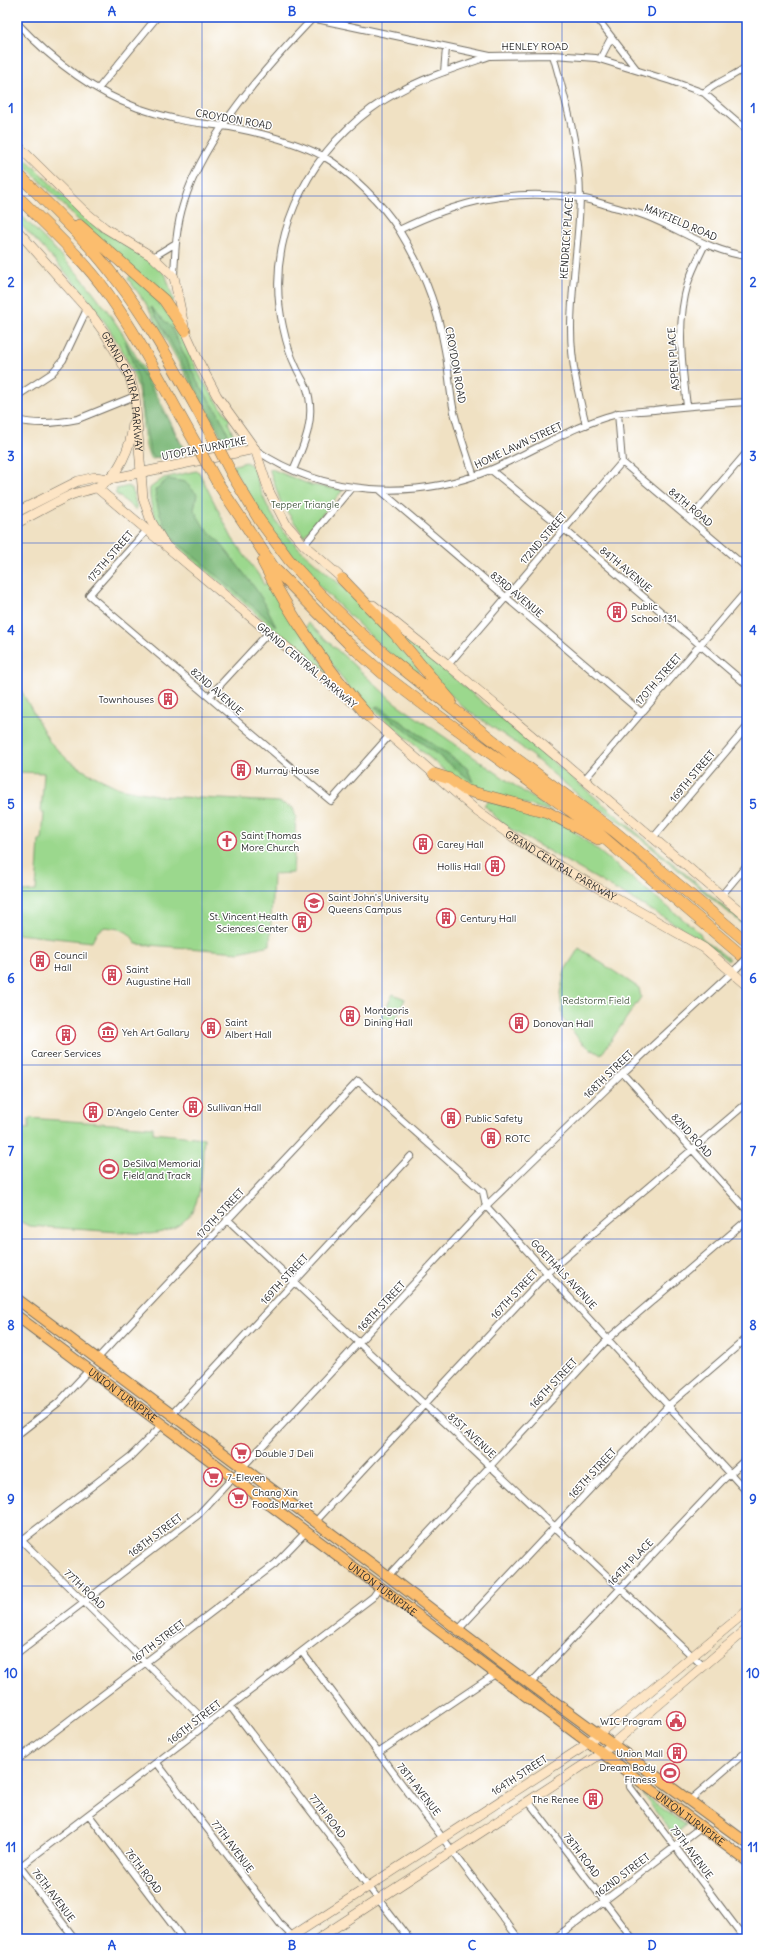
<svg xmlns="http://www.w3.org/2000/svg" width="764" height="1956" viewBox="0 0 764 1956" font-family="Delius,sans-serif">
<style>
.green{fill:#9bd88d;stroke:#63825c}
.forest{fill:#7cb878;stroke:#547252}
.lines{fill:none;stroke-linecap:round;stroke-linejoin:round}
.street-casing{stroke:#706b60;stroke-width:8}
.secondary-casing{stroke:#706b60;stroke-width:10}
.primary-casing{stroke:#706b60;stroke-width:12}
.highway-casing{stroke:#706b60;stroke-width:12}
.street{stroke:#fff;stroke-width:6}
.secondary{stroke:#fde5c5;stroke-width:9}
.primary{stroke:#fbbd6e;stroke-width:10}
.highway{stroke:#fbbd6e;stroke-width:11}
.street-bridge-casing{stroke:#706b60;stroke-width:8;stroke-linecap:butt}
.highway-bridge-casing{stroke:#706b60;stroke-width:12;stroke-linecap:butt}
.street-bridge{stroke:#fff;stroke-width:6}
.highway-bridge{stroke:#fbbd6e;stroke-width:11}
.grid{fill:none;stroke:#1d4ed8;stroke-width:1;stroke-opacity:0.55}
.labels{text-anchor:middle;stroke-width:3;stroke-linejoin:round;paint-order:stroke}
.street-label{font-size:10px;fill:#2b2b2b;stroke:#fff}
.park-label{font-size:10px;fill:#4d5f48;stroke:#fff}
.poi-label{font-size:10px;fill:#2b2b2b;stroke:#fff;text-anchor:start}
.neatline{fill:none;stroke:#1d4ed8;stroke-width:1.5}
.grid-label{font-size:13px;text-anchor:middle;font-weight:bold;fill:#1d4ed8}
</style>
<rect width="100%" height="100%" fill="#fff"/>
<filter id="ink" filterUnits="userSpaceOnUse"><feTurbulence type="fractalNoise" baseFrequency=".025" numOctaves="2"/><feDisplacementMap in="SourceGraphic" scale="8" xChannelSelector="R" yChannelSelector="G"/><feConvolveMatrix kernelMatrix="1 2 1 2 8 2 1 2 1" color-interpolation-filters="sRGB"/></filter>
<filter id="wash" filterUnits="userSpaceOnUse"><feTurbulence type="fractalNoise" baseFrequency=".012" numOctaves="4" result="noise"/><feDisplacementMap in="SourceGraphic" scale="16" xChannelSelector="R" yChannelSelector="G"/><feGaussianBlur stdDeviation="0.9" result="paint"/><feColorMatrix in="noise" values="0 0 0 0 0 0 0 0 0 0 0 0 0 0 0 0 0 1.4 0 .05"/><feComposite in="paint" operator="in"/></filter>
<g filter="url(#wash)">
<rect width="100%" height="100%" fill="#f0e1c3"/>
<path class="green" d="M17,150L88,221L152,262L166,276L174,301H169L79,221L17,157Z
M17,211C43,238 71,264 94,293C132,341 159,398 185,452L153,459L149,457C140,431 144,402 134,376C112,319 59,264 17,221Z
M132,274L153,293L176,326L202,380L230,420L228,422L234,437L233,442L225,445L145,302L128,279Z
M246,462L254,467C269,536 309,554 356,599C379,620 398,646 419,670L417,673L386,651L320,587L269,529L232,466Z
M269,468L311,485L343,490L304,536L281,503Z
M196,471L199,472L232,538L260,577L264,585L269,582L332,678L177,546C162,530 148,512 150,488L164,478Z
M129,486L130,488H132L137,509L136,510L115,493L117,491L116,489Z
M388,622L747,926V928L628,828L603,810L595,807L582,798L520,746L463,707L444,688Z
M308,623L394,702L553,812L467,787L450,775L351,691L306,627Z
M17,683L49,741L68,760L86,772L119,788L161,796L279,802L293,808L296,818L293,873L273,874L270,945L239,952L136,944C129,929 120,929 105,927L97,932L92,942L17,934V892L36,891L39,840H42L44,813H41L44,773L17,772Z
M489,801L537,812L570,828L700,933L702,938L729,959L728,961L706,943L682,928L505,826L484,805Z
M579,948L639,988L641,997L601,1055L582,1043L563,1019L560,993L565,970Z
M393,994L405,999L393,1024L381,1018Z
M29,1118L153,1127V1133L204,1138C200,1182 207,1229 149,1234L29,1226L17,1220V1128L29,1129Z
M642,1794L686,1825L674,1835Z"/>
<path class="forest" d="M151,307L171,327L198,383L218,413L228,433L224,440Z
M125,341L185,451L155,458L150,454L138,379Z
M168,479L185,482L197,494L194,510L204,527L218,540L255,588L264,602L276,626L173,539C162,523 157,509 155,490Z
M379,706L467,768L473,782L375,707Z"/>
</g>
<g filter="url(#ink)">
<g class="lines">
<g class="street-casing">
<path id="street" d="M307,17L490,56L553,55L596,58L671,81L704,93L747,130
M596,17L637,70
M17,23C51,59 91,91 138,108C150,112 163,116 176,119C195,124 216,124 235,128C265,134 296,142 323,156C349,171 383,204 399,230C420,264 437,305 444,345C449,367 449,390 454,412C459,433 467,455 474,476
M553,55C566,101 580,150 580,198C579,242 571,285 571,329C571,362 578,393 586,425
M600,59L611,38
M444,72L446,48
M98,89L157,17
M704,93C717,81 734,77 747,66
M399,230C458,201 512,188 578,198C590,199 602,204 614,207C624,210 636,212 646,216C680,229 711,252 747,256
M153,257L176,243
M174,277C175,252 176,226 184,202C205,135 266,67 314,17
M17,396L52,373L63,360L87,309
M687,406C682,365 676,324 688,283C692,270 699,257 705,244
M17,420C36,425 59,423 78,419L135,396
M256,450C323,496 415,501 490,470C533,452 573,425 617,414C629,411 642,411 654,410C685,406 716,404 747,402
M622,462L747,568
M293,470C305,443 317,416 306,386C303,380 299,374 296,367C290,355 286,341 283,327C264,243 304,159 371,109C406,83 449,70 490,56
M491,470L564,529L747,685
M380,490L642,713
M690,519L747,452
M147,530L89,595L325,796L331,801L389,736
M304,545L352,487
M448,665L622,462L618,413
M209,697L269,632
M584,780L747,590
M653,838L747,727
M721,896L747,865
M623,1073L747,1210
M227,1219L703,1666
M97,1359L358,1081L483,1192L486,1206L747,1492
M171,1415L411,1156
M17,1435L58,1403L89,1370
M315,1522L548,1272L747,1103
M17,1536L207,1723
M17,1544L130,1457L163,1424
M388,1576L609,1338L747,1220
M459,1629L669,1405L747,1338
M302,1652L519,1939
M17,1653L198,1515L486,1206L623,1073L738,967
M531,1683L722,1481L747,1458
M230,1706L409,1939
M378,1753L495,1674
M17,1760L275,1564L306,1532
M157,1763L281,1925L294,1938
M629,1774L630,1787L745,1939
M689,1801L747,1751
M529,1802L633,1939
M89,1815L183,1939
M17,1863L75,1939
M17,1869L373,1597L380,1587
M554,1939L701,1827"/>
</g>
<g class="secondary-casing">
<g id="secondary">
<path d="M17,145L83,210L105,228L153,257L174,277L185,331L200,364L217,396L255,449L269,491L286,524L304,545L346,582"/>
<path id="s1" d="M17,230L87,309L106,335L129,375L135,396L143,498L151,521L166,546L352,702"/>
<path d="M97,488L160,541"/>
<path d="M17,512L78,481L95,477L110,479L255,449"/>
<path d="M17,523C35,514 53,503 71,495C80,491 89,491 97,487C118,479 132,444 133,423"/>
<path d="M373,605L448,665L747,917"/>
<path id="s2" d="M363,712L478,812L513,837L561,867L704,948L747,985"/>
<path d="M288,1939L580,1749L747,1611"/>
<path d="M318,1939L602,1753L747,1629"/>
</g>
</g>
<g class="primary-casing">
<g id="primary">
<path d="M17,1299L388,1576L507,1667L747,1843"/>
<path id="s3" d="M17,1316L747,1861"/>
</g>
</g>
<g class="highway-casing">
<path id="highway" d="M17,173C51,207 87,240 116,279C154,328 182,383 212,436
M17,196C48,227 83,258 108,294C142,342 167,394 196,444
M79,225L164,300L185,331
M234,478L260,521L289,560L319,593L356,629L393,661L514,757L614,831L747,942
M217,482L274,568L348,643L387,677L432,711L583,820L747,960
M263,562C289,614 329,672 368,716
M342,579L394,633L451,701
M434,774L450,779L465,790L547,812L598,839"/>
</g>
<use href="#street" class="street"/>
<use href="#secondary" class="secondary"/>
<use href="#primary" class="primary"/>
<use href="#highway" class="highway"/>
<g class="street-bridge-casing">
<path id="street-bridge" d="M738,967L747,958"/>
</g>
<g class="highway-bridge-casing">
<path id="highway-bridge" d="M212,436L234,478
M196,444L217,482"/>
</g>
<use href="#street-bridge" class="street-bridge"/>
<use href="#highway-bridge" class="highway-bridge"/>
</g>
</g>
<path class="grid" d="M202,17V1939M382,17V1939M562,17V1939M17,196H747M17,370H747M17,543H747M17,717H747M17,891H747M17,1065H747M17,1239H747M17,1413H747M17,1586H747M17,1760H747"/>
<defs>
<g id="building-ring" transform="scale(1)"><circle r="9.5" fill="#fff" stroke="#d1495b" stroke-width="1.5"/><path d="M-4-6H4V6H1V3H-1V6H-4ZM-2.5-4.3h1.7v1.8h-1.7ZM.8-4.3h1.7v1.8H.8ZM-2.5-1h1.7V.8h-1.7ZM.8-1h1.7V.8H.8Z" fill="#d1495b"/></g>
<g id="church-ring" transform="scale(1)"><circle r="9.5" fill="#fff" stroke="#d1495b" stroke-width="1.5"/><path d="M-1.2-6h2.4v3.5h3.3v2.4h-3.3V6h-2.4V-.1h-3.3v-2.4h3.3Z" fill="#d1495b"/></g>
<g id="university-ring" transform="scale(1)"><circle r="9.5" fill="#fff" stroke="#d1495b" stroke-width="1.5"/><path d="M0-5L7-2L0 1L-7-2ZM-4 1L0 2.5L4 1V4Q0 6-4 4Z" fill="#d1495b"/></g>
<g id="museum-ring" transform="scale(1)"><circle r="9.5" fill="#fff" stroke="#d1495b" stroke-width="1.5"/><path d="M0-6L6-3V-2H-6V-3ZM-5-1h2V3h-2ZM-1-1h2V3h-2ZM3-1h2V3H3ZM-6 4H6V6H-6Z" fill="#d1495b"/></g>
<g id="stadium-ring" transform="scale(1)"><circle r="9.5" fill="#fff" stroke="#d1495b" stroke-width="1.5"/><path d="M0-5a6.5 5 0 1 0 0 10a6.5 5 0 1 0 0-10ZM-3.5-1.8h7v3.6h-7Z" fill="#d1495b"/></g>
<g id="supermarket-ring" transform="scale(1)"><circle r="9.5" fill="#fff" stroke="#d1495b" stroke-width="1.5"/><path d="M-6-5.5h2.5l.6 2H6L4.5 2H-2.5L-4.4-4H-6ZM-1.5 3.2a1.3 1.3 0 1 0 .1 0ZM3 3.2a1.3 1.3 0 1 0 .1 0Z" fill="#d1495b"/></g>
<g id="civic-ring" transform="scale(1)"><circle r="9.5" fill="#fff" stroke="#d1495b" stroke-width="1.5"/><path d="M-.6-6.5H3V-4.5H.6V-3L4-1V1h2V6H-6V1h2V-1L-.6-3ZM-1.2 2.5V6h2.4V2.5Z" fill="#d1495b"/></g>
</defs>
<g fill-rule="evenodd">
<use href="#building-ring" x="617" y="612"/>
<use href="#building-ring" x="168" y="699"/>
<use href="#building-ring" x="241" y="770"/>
<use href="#church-ring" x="227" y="841"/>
<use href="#building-ring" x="423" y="844"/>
<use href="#building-ring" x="495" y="866"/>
<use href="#university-ring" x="314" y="903"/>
<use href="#building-ring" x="446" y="918"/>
<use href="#building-ring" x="302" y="922"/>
<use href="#building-ring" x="40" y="961"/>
<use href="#building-ring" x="112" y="975"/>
<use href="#building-ring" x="350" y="1016"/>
<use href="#building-ring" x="519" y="1023"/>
<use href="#building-ring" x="211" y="1028"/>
<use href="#museum-ring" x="108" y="1032"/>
<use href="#building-ring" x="66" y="1035"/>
<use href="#building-ring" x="193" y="1107"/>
<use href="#building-ring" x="93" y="1112"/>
<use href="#building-ring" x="451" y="1118"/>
<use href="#building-ring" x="491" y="1138"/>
<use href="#stadium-ring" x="109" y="1169"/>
<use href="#supermarket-ring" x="241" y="1453"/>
<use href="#supermarket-ring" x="213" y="1477"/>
<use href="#supermarket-ring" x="238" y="1498"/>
<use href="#civic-ring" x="676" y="1721"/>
<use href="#building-ring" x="677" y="1753"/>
<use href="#stadium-ring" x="670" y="1773"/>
<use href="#building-ring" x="593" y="1799"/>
</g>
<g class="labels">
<g class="street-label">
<text x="535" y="50">HENLEY ROAD</text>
<text transform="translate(234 119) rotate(10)" y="4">CROYDON ROAD</text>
<text transform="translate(681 222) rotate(23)" y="4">MAYFIELD ROAD</text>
<text transform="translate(566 238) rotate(-86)" y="4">KENDRICK PLACE</text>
<text transform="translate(673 359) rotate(-94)" y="4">ASPEN PLACE</text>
<text transform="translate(456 365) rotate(80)" y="4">CROYDON ROAD</text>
<text dy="4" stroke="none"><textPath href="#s1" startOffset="198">GRAND CENTRAL PARKWAY</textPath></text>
<text transform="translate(518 445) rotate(-25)" y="4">HOME LAWN STREET</text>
<text transform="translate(204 448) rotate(-11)" y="4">UTOPIA TURNPIKE</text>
<text transform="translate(691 507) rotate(40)" y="4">84TH ROAD</text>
<text transform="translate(543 538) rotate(-49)" y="4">172ND STREET</text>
<text transform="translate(110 556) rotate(-49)" y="4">175TH STREET</text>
<text transform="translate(626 569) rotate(40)" y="4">84TH AVENUE</text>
<text transform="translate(517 594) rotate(40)" y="4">83RD AVENUE</text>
<text transform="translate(307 665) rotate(40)" y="4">GRAND CENTRAL PARKWAY</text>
<text transform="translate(658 679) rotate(-49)" y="4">170TH STREET</text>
<text transform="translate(217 691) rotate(41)" y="4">82ND AVENUE</text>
<text transform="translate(692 776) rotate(-50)" y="4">169TH STREET</text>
<text dy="4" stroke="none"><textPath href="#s2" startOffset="251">GRAND CENTRAL PARKWAY</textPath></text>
<text transform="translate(608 1074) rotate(-44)" y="4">168TH STREET</text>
<text transform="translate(692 1135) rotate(48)" y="4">82ND ROAD</text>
<text transform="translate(220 1213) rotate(-47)" y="4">170TH STREET</text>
<text transform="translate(564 1274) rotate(47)" y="4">GOETHALS AVENUE</text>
<text transform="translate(284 1279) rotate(-47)" y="4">169TH STREET</text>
<text transform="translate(514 1294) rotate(-47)" y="4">167TH STREET</text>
<text transform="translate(381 1306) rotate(-47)" y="4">168TH STREET</text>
<text transform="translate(553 1383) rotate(-47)" y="4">166TH STREET</text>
<text dy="4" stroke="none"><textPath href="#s3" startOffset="132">UNION TURNPIKE</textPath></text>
<text transform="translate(472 1435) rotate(43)" y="4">81ST AVENUE</text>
<text transform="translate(592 1473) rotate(-47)" y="4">165TH STREET</text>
<text transform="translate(155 1535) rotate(-37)" y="4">168TH STREET</text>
<text transform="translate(630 1562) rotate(-46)" y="4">164TH PLACE</text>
<text transform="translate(85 1589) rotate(44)" y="4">77TH ROAD</text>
<text dy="4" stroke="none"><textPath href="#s3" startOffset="456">UNION TURNPIKE</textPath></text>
<text transform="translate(158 1641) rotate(-37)" y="4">167TH STREET</text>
<text transform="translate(194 1722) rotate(-38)" y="4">166TH STREET</text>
<text transform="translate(519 1775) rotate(-33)" y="4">164TH STREET</text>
<text transform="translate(419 1789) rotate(52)" y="4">78TH AVENUE</text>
<text transform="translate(328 1816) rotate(52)" y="4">77TH ROAD</text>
<text dy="4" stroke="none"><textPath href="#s3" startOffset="840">UNION TURNPIKE</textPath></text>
<text transform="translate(233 1846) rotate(53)" y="4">77TH AVENUE</text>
<text transform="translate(692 1852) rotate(53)" y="4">79TH AVENUE</text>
<text transform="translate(582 1855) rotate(53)" y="4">78TH ROAD</text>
<text transform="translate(144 1871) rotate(53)" y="4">76TH ROAD</text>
<text transform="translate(622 1875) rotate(-37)" y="4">162ND STREET</text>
<text transform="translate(54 1895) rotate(53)" y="4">76TH AVENUE</text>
</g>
<g class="park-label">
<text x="305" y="508">Tepper Triangle</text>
<text x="596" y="1004">Redstorm Field</text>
</g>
<g class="poi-label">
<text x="631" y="610">Public<tspan x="631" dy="12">School 131</tspan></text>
<text x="154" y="703" text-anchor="end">Townhouses</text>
<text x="255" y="774">Murray House</text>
<text x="241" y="839">Saint Thomas<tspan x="241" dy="12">More Church</tspan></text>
<text x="437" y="848">Carey Hall</text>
<text x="481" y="870" text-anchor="end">Hollis Hall</text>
<text x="328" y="901">Saint John's University<tspan x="328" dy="12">Queens Campus</tspan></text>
<text x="288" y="920" text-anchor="end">St. Vincent Health<tspan x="288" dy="12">Sciences Center</tspan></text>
<text x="460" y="922">Century Hall</text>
<text x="54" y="959">Council<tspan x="54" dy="12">Hall</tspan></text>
<text x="126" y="973">Saint<tspan x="126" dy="12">Augustine Hall</tspan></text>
<text x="364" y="1014">Montgoris<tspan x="364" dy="12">Dining Hall</tspan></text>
<text x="225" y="1026">Saint<tspan x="225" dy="12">Albert Hall</tspan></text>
<text x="533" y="1027">Donovan Hall</text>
<text x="122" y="1036">Yeh Art Gallary</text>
<text x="66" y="1057" text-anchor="middle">Career Services</text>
<text x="207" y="1111">Sullivan Hall</text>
<text x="107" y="1116">D'Angelo Center</text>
<text x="465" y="1122">Public Safety</text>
<text x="505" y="1142">ROTC</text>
<text x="123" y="1167">DeSilva Memorial<tspan x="123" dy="12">Field and Track</tspan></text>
<text x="255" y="1457">Double J Deli</text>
<text x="227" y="1481">7-Eleven</text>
<text x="252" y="1496">Chang Xin<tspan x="252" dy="12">Foods Market</tspan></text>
<text x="662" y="1725" text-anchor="end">WIC Program</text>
<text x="663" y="1757" text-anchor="end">Union Mall</text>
<text x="656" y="1771" text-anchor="end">Dream Body<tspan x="656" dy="12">Fitness</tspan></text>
<text x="579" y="1803" text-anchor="end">The Renee</text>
</g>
</g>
<rect width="764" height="1956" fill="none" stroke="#fff" stroke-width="44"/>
<rect x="22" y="22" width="720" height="1912" class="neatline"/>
<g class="grid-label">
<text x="112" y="16">A</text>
<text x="292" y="16">B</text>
<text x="472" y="16">C</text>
<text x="652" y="16">D</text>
<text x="11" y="113">1</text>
<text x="753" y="113">1</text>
<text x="11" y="287">2</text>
<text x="753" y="287">2</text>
<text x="11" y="461">3</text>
<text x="753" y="461">3</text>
<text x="11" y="635">4</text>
<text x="753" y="635">4</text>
<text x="11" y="809">5</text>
<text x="753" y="809">5</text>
<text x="11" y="983">6</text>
<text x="753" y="983">6</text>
<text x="11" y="1156">7</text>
<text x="753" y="1156">7</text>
<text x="11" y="1330">8</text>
<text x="753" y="1330">8</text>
<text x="11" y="1504">9</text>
<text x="753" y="1504">9</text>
<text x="11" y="1678">10</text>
<text x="753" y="1678">10</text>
<text x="11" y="1852">11</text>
<text x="753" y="1852">11</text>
<text x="112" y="1950">A</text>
<text x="292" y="1950">B</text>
<text x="472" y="1950">C</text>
<text x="652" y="1950">D</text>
</g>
</svg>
